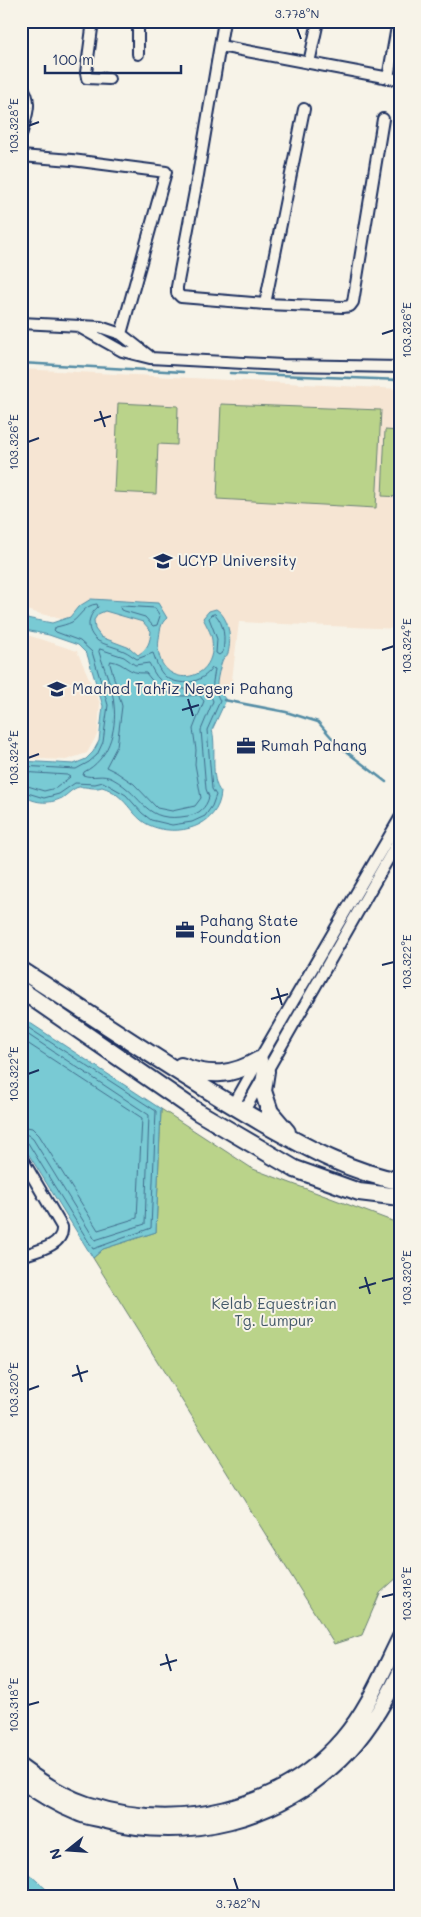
<svg xmlns="http://www.w3.org/2000/svg" width="421" height="1917" viewBox="0 0 421 1917" font-family="Mali,sans-serif">
<style>
.built{fill:#f6e5d3}
.green{fill:#bad38a;stroke:#6a8174}
.water{fill:#79cad4;stroke:#538ca5;fill-rule:evenodd}
.lines{fill:none;stroke-linecap:round;stroke-linejoin:round}
.shore{stroke:#416d8d;stroke-width:1}
.stream{stroke:#538ca5;stroke-width:2.5}
.minor-casing{stroke:#1b2f5e;stroke-width:14}
.secondary-casing{stroke:#1b2f5e;stroke-width:18}
.trunk-casing{stroke:#1b2f5e;stroke-width:20}
.minor{stroke:#f7f3e8;stroke-width:10}
.secondary{stroke:#f7f3e8;stroke-width:14}
.trunk{stroke:#f7f3e8;stroke-width:16}
.ticks{fill:none;stroke:#1b2f5e;stroke-width:2}
.labels{text-anchor:middle;stroke-width:4;stroke-linejoin:round;paint-order:stroke}
.poi-label{font-size:15px;fill:#1b2f5e;stroke:#f7f3e8;text-anchor:start}
.park-label{font-size:15px;fill:#435869;stroke:#f7f3e8}
.neatline{fill:none;stroke:#1b2f5e;stroke-width:2}
.ticks-label{font-size:12px;text-anchor:middle;fill:#1b2f5e}
</style>
<rect width="100%" height="100%" fill="#f7f3e8"/>
<filter id="ink" filterUnits="userSpaceOnUse"><feTurbulence type="fractalNoise" baseFrequency=".02" numOctaves="2"/><feDisplacementMap in="SourceGraphic" scale="10" xChannelSelector="R" yChannelSelector="G"/><feConvolveMatrix kernelMatrix="1 2 1 2 8 2 1 2 1" color-interpolation-filters="sRGB"/></filter>
<g filter="url(#ink)">
<path class="built" d="M21,369L400,389V629L239,622L231,688L161,681L82,624L21,609Z
M21,633L77,651L100,703L98,733L87,753L66,760L21,758Z"/>
<path class="green" d="M118,403L178,406L177,445L158,444L156,494L114,492Z
M221,404L381,410L376,508L217,499Z
M385,430L400,431V497L382,496Z
M161,1109L253,1169L400,1224V1575L380,1593L362,1635L334,1644L93,1258L103,1249L156,1232Z"/>
<path class="water" d="M91,599L158,603L167,618C160,623 160,632 159,639C151,689 218,689 212,640C211,632 206,625 203,618L209,611L216,609C229,617 232,639 228,653C226,658 226,655 223,659C221,662 216,683 217,686C218,691 223,696 226,700L212,730C217,747 209,780 221,792C219,827 177,838 149,825C131,817 126,794 102,787C94,790 87,786 79,787C73,788 67,795 62,798C48,805 33,803 21,794V761L74,764L86,759L93,752L99,741L103,706L87,654L78,645L49,635L21,629V617L52,623L70,617L78,607ZM105,611L143,622L151,631C150,643 148,648 138,655L130,648L101,637L95,629L94,620L98,614Z
M21,1017L161,1109L156,1232L103,1249L93,1258L21,1142Z
M21,1867L54,1896H21Z"/>
<g class="lines">
<path class="shore" d="M123,606L155,608L160,616L157,625L153,626L145,617L121,610L120,607Z
M215,614C225,625 225,638 223,652L219,655L216,653L217,639L209,618L211,615Z
M100,649L124,657L135,665L149,663C152,668 155,676 160,680C171,691 190,691 203,685L206,686L213,701L201,730L206,789L209,797C206,808 199,814 188,816C143,824 146,797 113,779C103,773 93,779 83,775L84,772C108,760 117,731 114,705C113,687 104,669 99,652Z
M111,661C126,663 127,674 146,673C163,695 171,698 199,695L204,701L193,729L196,750L195,764L201,798L195,806L172,811L157,808L134,784L116,772L106,767L117,746L122,706L110,664Z
M21,766L76,769L89,762L97,755L103,742L108,705L92,652L80,641L56,632L54,630L56,627C61,626 68,624 72,622C81,616 84,605 97,604L98,607C87,616 85,631 98,641C105,645 116,647 124,651C129,653 133,657 137,659L153,653C156,660 158,671 166,677C181,687 202,683 212,668L215,669C212,690 211,681 220,701L207,730L212,789L216,795L212,806L205,816L192,822L172,825L151,820L142,813L126,795L103,782L95,784L75,783L59,794L44,798L21,791
M21,772L67,775L70,777L56,788L44,791L21,784
M21,1023L156,1111L151,1228L93,1249L28,1143L21,1140
M21,1030L149,1115L145,1224L95,1240L33,1139L28,1135L21,1134
M21,1039L142,1118L137,1218L98,1230L39,1135L32,1128L21,1126"/>
<path class="stream" d="M21,363L183,372
M230,373L400,380
M224,700L286,712L318,722L339,746L386,782"/>
<g class="minor-casing">
<path id="minor" d="M93,21L86,73L87,78L109,79
M138,21V54
M224,21L198,175L177,287V293L181,297L265,304L343,307L350,306L353,302L383,119
M220,46L400,80
M309,63L318,21
M388,78L398,21
M21,85C34,102 26,116 21,135
M21,156L72,160L166,172L121,334
M265,304L304,109
M21,323L100,327L121,334L149,356
M79,327L122,351L150,358L283,365L400,367
M400,818L259,1060L237,1099L238,1109L248,1104L400,838
M21,1157L62,1227C64,1246 36,1251 21,1256"/>
</g>
<g class="secondary-casing">
<path id="secondary" d="M21,1767C41,1782 63,1796 87,1804C176,1833 280,1811 342,1739C368,1709 383,1671 400,1637
M21,1781C39,1794 57,1805 77,1813C85,1817 94,1818 102,1820C187,1843 277,1821 341,1759C366,1735 385,1703 400,1672"/>
</g>
<g class="trunk-casing">
<path id="trunk" d="M21,970C101,1021 179,1075 261,1122C304,1146 351,1173 400,1181
M21,990L198,1112L295,1169L359,1192L400,1197
M181,1066C210,1077 232,1076 259,1060
M266,1071L263,1091L270,1112L287,1132"/>
</g>
<use href="#minor" class="minor"/>
<use href="#secondary" class="secondary"/>
<use href="#trunk" class="trunk"/>
</g>
</g>
<path class="ticks" d="M297,28L301,39M28,126L39,122M382,334L394,330M100,411L105,427M94,421L111,416M28,442L39,438M382,650L394,646M188,699L193,716M182,710L199,705M28,758L39,754M382,965L394,962M277,988L282,1005M271,999L288,994M28,1074L39,1070M365,1277L370,1294M382,1281L394,1278M359,1288L376,1283M77,1365L82,1382M72,1376L88,1371M28,1390L39,1386M382,1597L394,1594M166,1654L171,1671M160,1665L177,1660M28,1705L39,1702M234,1878L238,1890"/>
<defs>
<g id="university-bare" transform="scale(1.5)"><path d="M0-5L7-2L0 1L-7-2ZM-4 1L0 2.5L4 1V4Q0 6-4 4Z" fill="#1b2f5e" stroke="#f7f3e8" stroke-width="2.5" paint-order="stroke"/></g>
<g id="school-bare" transform="scale(1.5)"><path d="M0-5L7-2L0 1L-7-2ZM-4 1L0 2.5L4 1V4Q0 6-4 4Z" fill="#1b2f5e" stroke="#f7f3e8" stroke-width="2.5" paint-order="stroke"/></g>
<g id="office-bare" transform="scale(1.5)"><path d="M-6-3h4V-5.5h4V-3h4V5H-6ZM-1-4.5V-3h2v-1.5ZM-6 0V1H6V0Z" fill="#1b2f5e" stroke="#f7f3e8" stroke-width="2.5" paint-order="stroke"/></g>
</defs>
<g fill-rule="evenodd">
<use href="#university-bare" x="163" y="561"/>
<use href="#school-bare" x="57" y="689"/>
<use href="#office-bare" x="246" y="746"/>
<use href="#office-bare" x="185" y="930"/>
</g>
<g class="labels">
<g class="poi-label">
<text x="178" y="566">UCYP University</text>
<text x="72" y="694">Maahad Tahfiz Negeri Pahang</text>
<text x="261" y="751">Rumah Pahang</text>
<text x="200" y="926">Pahang State<tspan x="200" dy="17">Foundation</tspan></text>
</g>
<g class="park-label">
<text x="274" y="1309">Kelab Equestrian<tspan x="274" dy="17">Tg. Lumpur</tspan></text>
</g>
</g>
<rect width="421" height="1917" fill="none" stroke="#f7f3e8" stroke-width="55"/>
<g transform="translate(68 1850) rotate(253)" stroke="#f7f3e8" stroke-width="4" paint-order="stroke">
<path d="M0-4L9 19L0 12L-9 19Z" fill="#1b2f5e"/>
<text y="-8" font-size="14" font-weight="bold" text-anchor="middle" fill="#1b2f5e">N</text>
</g>
<path d="M45 65v8h136v-8" fill="none" stroke="#1b2f5e" stroke-width="2.5"/>
<text x="52" y="65" font-size="15" fill="#1b2f5e" stroke="#f7f3e8" stroke-width="4" paint-order="stroke">100 m</text>
<rect x="28" y="28" width="366" height="1862" class="neatline"/>
<g class="ticks-label">
<text x="297" y="18">3.778°N</text>
<text transform="translate(14 126) rotate(-90)" y="4">103.328°E</text>
<text transform="translate(407 330) rotate(-90)" y="4">103.326°E</text>
<text transform="translate(14 442) rotate(-90)" y="4">103.326°E</text>
<text transform="translate(407 646) rotate(-90)" y="4">103.324°E</text>
<text transform="translate(14 758) rotate(-90)" y="4">103.324°E</text>
<text transform="translate(407 962) rotate(-90)" y="4">103.322°E</text>
<text transform="translate(14 1074) rotate(-90)" y="4">103.322°E</text>
<text transform="translate(407 1278) rotate(-90)" y="4">103.320°E</text>
<text transform="translate(14 1390) rotate(-90)" y="4">103.320°E</text>
<text transform="translate(407 1594) rotate(-90)" y="4">103.318°E</text>
<text transform="translate(14 1705) rotate(-90)" y="4">103.318°E</text>
<text x="238" y="1908">3.782°N</text>
</g>
</svg>
